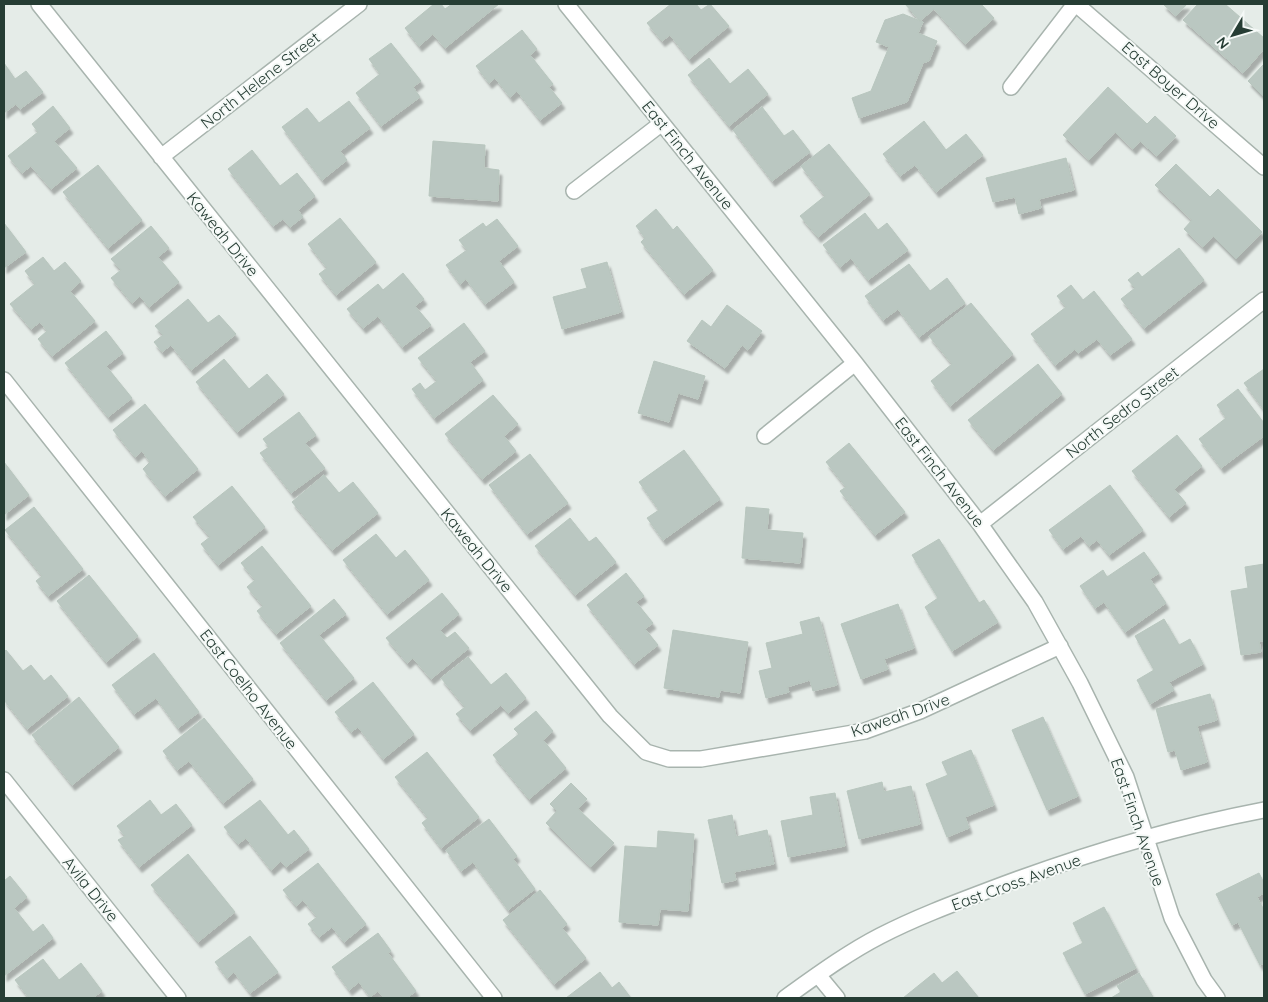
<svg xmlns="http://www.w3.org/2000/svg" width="1268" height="1002" viewBox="0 0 1268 1002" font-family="Quicksand,sans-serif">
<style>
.building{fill:#bac7c1;stroke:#b8c6be;filter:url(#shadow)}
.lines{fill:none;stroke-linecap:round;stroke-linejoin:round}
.minor-casing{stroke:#a8b4ae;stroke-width:18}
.tertiary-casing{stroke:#a8b4ae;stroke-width:18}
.minor{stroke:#fff;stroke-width:15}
.tertiary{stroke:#fff;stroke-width:15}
.labels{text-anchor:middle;stroke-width:4;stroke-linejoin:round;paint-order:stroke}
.street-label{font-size:16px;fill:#263d34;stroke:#f5f9f7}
</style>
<defs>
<filter id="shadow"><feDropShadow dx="3" dy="5.5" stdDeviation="1" flood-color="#0004"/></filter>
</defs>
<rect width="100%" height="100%" fill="#e5ece8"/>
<path class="building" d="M434,4H441L445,9L452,4H499L445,48L433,34L419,46L405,28Z
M671,4H696L701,10L710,4L729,26L689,59L670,35L662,41L647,23Z
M905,4H981L994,18L965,44L934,9L920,21Z
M1163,4H1187L1176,16Z
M1198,4H1225L1264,38V49L1243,73L1183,20Z
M903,14L923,22L918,33L937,41L929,61L923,63L907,102L859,118L852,98L871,91L889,47L876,42L885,20Z
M522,30L537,49L530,55L553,84L549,87L562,103L540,120L517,91L510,97L495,78L489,83L476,66Z
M391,43L421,81L413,87L420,97L381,126L356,93L380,74L369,59Z
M709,58L730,84L748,69L768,94L729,126L688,75Z
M4,63L15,79L26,71L43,92L20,109L16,104L4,113Z
M1264,64V97L1248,81Z
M1108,87L1147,124L1155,116L1176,136L1157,156L1140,141L1133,149L1115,132L1089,160L1063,135Z
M349,101L370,128L340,151L347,160L322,180L282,127L307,108L319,123Z
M53,106L70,128L54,141L77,168L51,189L31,166L22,173L8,156L38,132L32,124Z
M762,107L784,136L793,130L810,152L772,181L733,130Z
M924,121L946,150L966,134L983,155L936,192L915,165L900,176L883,154Z
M433,141L485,145L484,168L499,170L498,201L429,196Z
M829,144L870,194L818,237L800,216L825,196L801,166Z
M252,150L280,186L297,173L315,196L298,210L303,217L290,227L283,219L273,226L228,169Z
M1066,158L1074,190L1039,199L1041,208L1019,214L1015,197L993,202L986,178Z
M1176,164L1210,197L1218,189L1262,232L1236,259L1213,236L1203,247L1184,229L1192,220L1155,185Z
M98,165L142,220L108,248L63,192Z
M656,209L673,230L677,226L713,270L684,294L641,242L645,238L636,226Z
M865,213L878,230L887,223L908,250L868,280L851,258L840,267L823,245Z
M340,218L376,262L336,295L319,274L327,268L308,244Z
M497,219L518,246L499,261L514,282L485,304L466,279L460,284L446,265L467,250L459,240L483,223L486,227Z
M4,223L26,252L4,268Z
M151,226L169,248L158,257L179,282L149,307L140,296L132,303L111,278L121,270L111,259Z
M1179,248L1204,280L1144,328L1121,299L1135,288L1128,280L1138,272L1142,277Z
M43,257L54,271L65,262L81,281L70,291L95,321L52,356L38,339L47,331L40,322L31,329L10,304L35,284L25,271Z
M607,262L621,312L562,329L553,297L587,288L581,269Z
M909,264L930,291L947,278L965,303L919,337L898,309L883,320L865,296Z
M403,273L424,299L415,306L431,325L402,347L378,316L363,328L347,309L378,284L383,290Z
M1071,285L1083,300L1094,291L1132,339L1110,355L1097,339L1078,353L1075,349L1055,365L1031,334L1066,307L1057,296Z
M188,299L208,323L219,315L236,334L191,370L171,345L162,352L154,342L163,335L155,326Z
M971,303L1013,354L950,406L931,381L952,364L929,336Z
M727,305L762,331L748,350L742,345L725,368L687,341L702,320L711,327Z
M464,323L485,351L470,362L483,380L434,418L412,389L420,383L425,390L437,381L418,358Z
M106,331L123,353L106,366L132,398L108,417L65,363Z
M224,359L249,389L267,374L284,394L237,432L196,382Z
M654,361L705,376L698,399L678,393L669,422L638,413Z
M1038,364L1062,394L993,450L968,420Z
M1264,369V410L1244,383Z
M1238,389L1264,423V436L1221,468L1199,439L1226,418L1217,405Z
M493,395L518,424L504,436L516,451L482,479L445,434Z
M145,404L198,469L165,496L143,469L150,462L142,451L135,457L113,430Z
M299,412L316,435L305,443L325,468L291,493L260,453L269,447L263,439Z
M1177,435L1202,466L1174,489L1186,503L1169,517L1132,471Z
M849,443L905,512L875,535L840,491L846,487L826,462Z
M684,450L720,499L663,540L647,518L659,510L639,482Z
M530,454L568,503L527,534L489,485Z
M4,462L29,495L4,515Z
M324,475L339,493L353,482L378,513L332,550L292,502Z
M1110,485L1143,530L1109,555L1097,540L1089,546L1081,536L1063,549L1049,530Z
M232,486L265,527L218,565L201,544L210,537L193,517Z
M34,507L83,569L48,596L36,581L42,576L5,530Z
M746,507L769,509L767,530L803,533L800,563L742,558Z
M570,518L589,542L596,537L616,562L575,595L535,546Z
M376,534L396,558L405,550L429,580L387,614L343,560Z
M939,539L979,603L984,600L998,622L952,651L925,607L938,598L912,555Z
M262,546L311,606L276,634L257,611L263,606L247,587L255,580L241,563Z
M1144,552L1159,573L1150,579L1166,603L1125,632L1104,602L1095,608L1080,586L1103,570L1107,577Z
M1264,564V641H1259L1261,652L1241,655L1231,591L1248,588L1245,567Z
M626,573L644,596L636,602L653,623L645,629L658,645L634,664L587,605Z
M89,575L138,636L106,662L57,601Z
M442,593L459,614L440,630L447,638L455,632L469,648L431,679L413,658L407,663L386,638Z
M334,599L346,614L319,635L354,678L326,700L280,643Z
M898,604L914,648L884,659L888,669L861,679L841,624Z
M819,617L837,685L813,691L810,680L787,687L789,692L766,698L759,671L772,668L766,643L803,634L800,622Z
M1164,619L1179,645L1190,639L1203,664L1169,682L1174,690L1150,704L1137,680L1154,670L1135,636Z
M673,630L748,642L740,693L720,690L719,697L664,688Z
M6,650L23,671L31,665L44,681L51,675L68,696L27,729L4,700V652Z
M154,653L199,712L178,728L156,698L134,714L112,685Z
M468,657L491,685L506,673L526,698L508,713L501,705L470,730L456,714L465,707L441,678Z
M373,682L414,734L383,759L358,727L351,732L335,712Z
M1210,694L1217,720L1197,726L1207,762L1181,770L1175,750L1168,752L1156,709Z
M79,697L119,747L72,785L32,735Z
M536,711L553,731L543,740L566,768L529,799L493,755L519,734L514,729Z
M1043,717L1078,796L1047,810L1012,730Z
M204,718L253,779L223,803L189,761L177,770L163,751Z
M971,750L994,805L965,817L969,828L947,837L926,784L948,775L942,762Z
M427,752L479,817L441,848L422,823L428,818L395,777Z
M882,782L884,792L911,786L920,824L859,839L847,791Z
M571,783L587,799L578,809L614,843L591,867L546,823L557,811L550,804Z
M835,793L845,846L788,857L781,821L813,815L810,797Z
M150,800L161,815L176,804L192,825L139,867L118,840L125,836L117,826Z
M260,800L288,835L294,830L309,849L286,867L281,861L271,870L246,838L238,844L224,827Z
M732,815L736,837L767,830L774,864L734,872L736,880L722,883L708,820Z
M489,819L517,856L513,859L535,889L508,910L473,862L461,871L446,850Z
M658,831L694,834L688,911L660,909L658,925L619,922L625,846L657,848Z
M188,854L235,912L198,942L151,885Z
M318,863L366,924L344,942L332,927L319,937L308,924L317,917L303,900L296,906L283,890Z
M1259,873L1264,883V893L1257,897L1264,910V963L1260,965L1238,922L1232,925L1216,894Z
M10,876L27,897L14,908L33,932L43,924L53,938L4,976V881Z
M540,890L567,924L562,928L586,958L554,984L503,920Z
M1104,907L1136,968L1085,994L1063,953L1083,943L1073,923Z
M378,933L391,951L388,953L416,991L407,998H384L378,991L370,997L359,982L349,990L332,967Z
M250,936L278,972L250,993L234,972L227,978L215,962Z
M43,959L59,980L81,963L102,991L93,998H29L15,980Z
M957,971L979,998H903L934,973L942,983Z
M600,972L612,988L619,982L631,998H566Z
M1139,973L1153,997L1111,998L1121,992L1117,986Z"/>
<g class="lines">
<g class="minor-casing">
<path id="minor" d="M39,4L610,716L646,752L669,759H701L865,731L920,711L1060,646
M566,4L855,363L980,524L1035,602L1080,683L1126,777L1172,918L1204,980L1217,998
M1076,4L1264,167
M1011,87L1075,4
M161,157L359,4
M574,191L662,123
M4,380L494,998
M765,436L855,363
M980,524L1264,300
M4,780L178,998
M818,975L837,998"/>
</g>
<g class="tertiary-casing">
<path id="tertiary" d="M785,998C816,976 847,953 880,936C915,918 952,904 989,890C1078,856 1170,828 1264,810"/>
</g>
<use href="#minor" class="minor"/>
<use href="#tertiary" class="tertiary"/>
</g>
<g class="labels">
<g class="street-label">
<text transform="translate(260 80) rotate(-38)" y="6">North Helene Street</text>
<text transform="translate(1171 85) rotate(41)" y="6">East Boyer Drive</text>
<text transform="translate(688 155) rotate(51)" y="6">East Finch Avenue</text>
<text transform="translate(223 234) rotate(51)" y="6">Kaweah Drive</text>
<text transform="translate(1122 412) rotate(-38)" y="6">North Sedro Street</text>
<text transform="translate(940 472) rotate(52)" y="6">East Finch Avenue</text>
<text transform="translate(477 550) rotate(51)" y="6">Kaweah Drive</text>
<text transform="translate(249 689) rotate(52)" y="6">East Coelho Avenue</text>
<text transform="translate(900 715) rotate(-19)" y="6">Kaweah Drive</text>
<text transform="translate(1138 822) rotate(71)" y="6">East Finch Avenue</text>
<text transform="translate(1016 882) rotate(-20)" y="6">East Cross Avenue</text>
<text transform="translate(91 889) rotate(51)" y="6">Avila Drive</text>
</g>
</g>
<rect width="1268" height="1002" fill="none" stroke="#263d34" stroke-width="10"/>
<g transform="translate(1233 35) rotate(232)" stroke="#f5f9f7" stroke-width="4" paint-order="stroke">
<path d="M0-4L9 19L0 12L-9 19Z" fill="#263d34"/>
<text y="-8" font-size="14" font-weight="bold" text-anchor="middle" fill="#263d34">N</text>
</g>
</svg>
